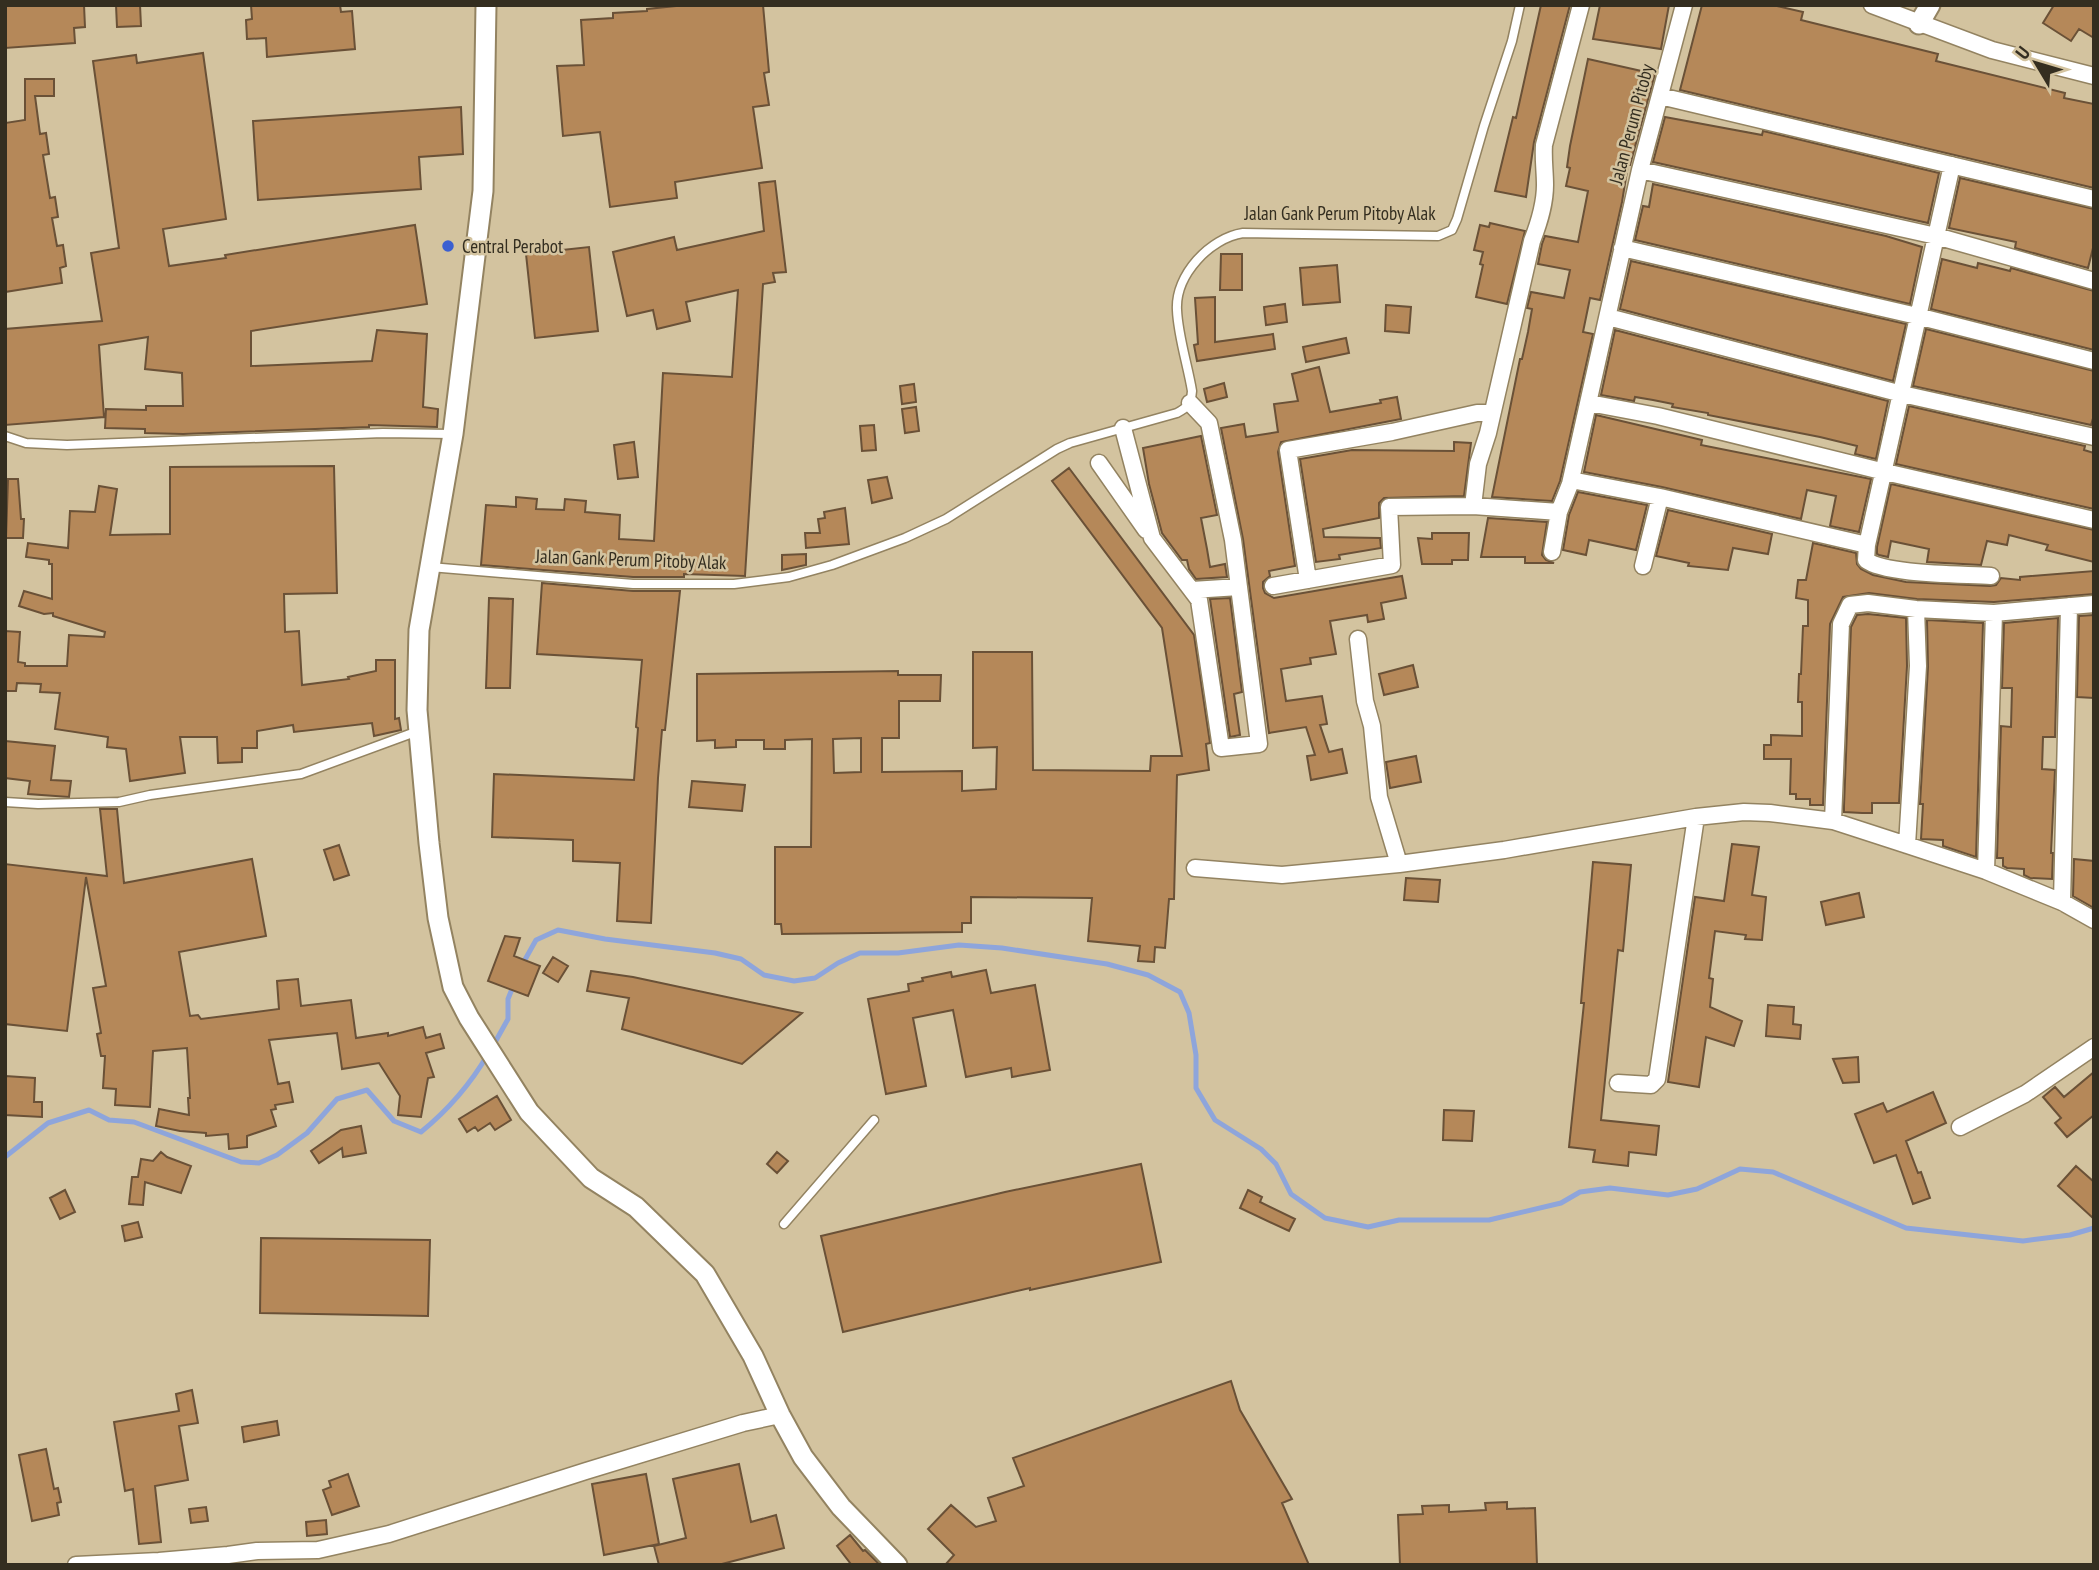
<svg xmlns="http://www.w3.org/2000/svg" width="2099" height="1570" viewBox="0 0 2099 1570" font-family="'PT Sans Narrow',sans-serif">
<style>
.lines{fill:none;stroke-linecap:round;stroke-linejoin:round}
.stream{stroke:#8ea5db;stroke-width:5}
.building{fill:#b58859;stroke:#6a5137;stroke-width:2;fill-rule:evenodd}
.service-casing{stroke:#938361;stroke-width:11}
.minor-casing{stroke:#938361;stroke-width:19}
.tertiary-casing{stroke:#938361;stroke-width:23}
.service{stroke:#fff;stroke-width:8}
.minor{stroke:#fff;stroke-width:16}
.tertiary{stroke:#fff;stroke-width:19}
.poi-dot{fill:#3b5fd1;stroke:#d3c39f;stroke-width:2.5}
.labels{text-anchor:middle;stroke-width:5;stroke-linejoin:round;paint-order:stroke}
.street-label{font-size:19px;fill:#342e20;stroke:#d3c39f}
.poi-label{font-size:19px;fill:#342e20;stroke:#d3c39f;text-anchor:start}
</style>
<rect width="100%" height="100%" fill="#d3c39f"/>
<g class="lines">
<path class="stream" d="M522,965L536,940L558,930L605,939L715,953L741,959L764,975L794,981L815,978L838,963L860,953H898L959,945L1002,948L1107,964L1148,975L1180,992L1189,1013L1196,1055V1088L1215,1120L1261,1149L1276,1164L1291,1194L1325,1218L1368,1227L1399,1220H1489L1561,1203L1580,1192L1610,1188L1668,1195L1697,1189L1740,1169L1773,1172L1906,1228L2023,1241L2070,1235L2094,1228
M493,1046L508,1019V999L514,984
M5,1157L48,1123L89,1110L109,1120L134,1122L241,1162L259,1163L277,1155L307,1133L337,1099L367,1090L394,1121L421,1132C448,1110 470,1085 488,1054"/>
</g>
<path class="building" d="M5,5H84L85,27L74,28L75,43L5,48Z
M116,5H140L141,26L117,27Z
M251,5H340L341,12L352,11L355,49L267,57L266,38L247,39L246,20L252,19Z
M686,5H763L769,72L764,73L769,105L753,107L762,168L675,182L677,198L610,207L600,132L563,136L557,66L584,65L581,20L613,18V13L647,11V9Z
M1541,5H1570L1534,142L1526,197L1495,191L1513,117L1516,118Z
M1600,5H1669L1661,49L1593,39Z
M1702,5H1773L1803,12L1801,20L1938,54L1936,61L2065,93L2064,98L2094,104V188L1680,90Z
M2054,5H2094V38L2079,29L2071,41L2043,23Z
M203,53L226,219L163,229L169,266L226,258L225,255L415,225L427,304L251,331V366L372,361L377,330L427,334L423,407L438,409L437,427L369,425V427L183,434L145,433V429L105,428L106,409L146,410V406H183L182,373L145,369L148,337L99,345L104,417L5,425V329L102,321L91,253L119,248L93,61L136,55L137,63Z
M1588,59L1655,74L1630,165H1628L1622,202L1600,300L1590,298L1583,332L1593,334L1560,481L1552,501L1492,497L1520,359H1522L1528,332L1532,309L1527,308L1531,292L1564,298L1570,270L1538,264L1542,244L1545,236L1578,242L1588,191L1566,186L1570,168L1567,167L1570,146Z
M25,79H54V96H35L40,134L46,133L49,154L43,155L50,198L55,197L58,217L52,218L57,246L63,245L66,266L60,268L62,283L5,292V123L25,120Z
M461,107L463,154L419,157L421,189L258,200L253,121Z
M1665,117L1762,135L1763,131L1939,173L1928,223L1653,162Z
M1960,178L2094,209V244L2088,268L2015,248L2016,242L1949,228Z
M775,181L786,272L773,273L775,282L763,284L745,576L684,574V577H633L481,565L486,505L516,507V497L537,499L536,509L564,510L565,499L586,501L585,512L620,515L619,539L654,541L663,373L732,377L738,290L686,302L690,321L657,329L653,310L627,316L613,252L674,237L677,250L764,231L759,183Z
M1653,184L1886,236L1922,247L1910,304L1635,240L1643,206L1649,207Z
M1490,223L1525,231L1507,304L1476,297L1483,265L1480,264L1483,252L1474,250L1480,225L1489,227Z
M589,247L598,331L535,338L526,254Z
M1221,254H1242V290H1220Z
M1942,259L1977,268L1978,263L2010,271L2011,268L2094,291V350L1931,309Z
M1631,261L1906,324L1893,381L1620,309Z
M1337,265L1340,302L1303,305L1300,268Z
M1215,297V342L1273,334L1275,349L1197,361L1194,345L1198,344L1195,298Z
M1285,304L1287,322L1266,325L1264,307Z
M1386,305L1411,307L1409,333L1385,331Z
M1926,329L2094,371V415L2091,425L1913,386Z
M1615,330L1888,401L1876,459L1855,454L1857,446L1820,437L1708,415V413L1672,407L1673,404L1653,400L1635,397L1634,401L1601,395Z
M1346,338L1349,353L1306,362L1303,347Z
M1319,367L1330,412L1381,403L1380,400L1397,397L1401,419L1281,442L1278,452L1295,566L1269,571L1270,576L1263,582V588L1265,593L1274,598L1402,576L1406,598L1381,603L1384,619L1368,622L1367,615L1330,621L1336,654L1310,658L1311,664L1281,669L1286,701L1322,696L1327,724L1320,725L1329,752L1342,749L1347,773L1311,780L1307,756L1315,755L1306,727L1269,733L1243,539L1221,428L1244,424L1246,437L1278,432L1274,404L1298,401L1292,374Z
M1224,383L1227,397L1207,402L1204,389Z
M914,384L916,402L902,404L900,386Z
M1909,406L2085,446L2084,450L2094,453V509L1896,464Z
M916,407L919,431L905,433L902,409Z
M1596,415L1702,440L1701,445L1871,479L1859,532L1830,526L1836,496L1807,490L1801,519L1662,487L1584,472Z
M874,425L876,450L862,451L860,426Z
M1201,436L1217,515L1201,518L1207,549L1210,567L1225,564L1227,577L1196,579L1189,569L1187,560H1182L1162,533L1149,484L1143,448Z
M634,442L638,477L618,479L614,445Z
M1454,442L1471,443L1464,496L1384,498L1379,503V518L1323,529L1324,537L1380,538L1381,548L1339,555L1340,559L1316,562L1300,459L1352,450L1454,451Z
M334,466L337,593L284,594L285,632L299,631L302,685L349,679L348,677L376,671V660H395V719L399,718L401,730L374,736L372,723L294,732L293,725L257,731V748H242V762L218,763L217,737H180L185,773L130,781L126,749L107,747L108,737L55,729L60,693L40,692L41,684L17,683L16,691H5V631L20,632L18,662L25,663V666H67L69,635L104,637L105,632L53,616V613L44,614L19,606L24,591L52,599V564H49V560L26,557L28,543L68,548L70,511L95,512L99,486L117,489L110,535L170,534V467Z
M1069,468L1194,635L1210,743L1206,744L1209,770L1177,775L1174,899H1169L1165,948L1155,947L1154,962L1138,961L1140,946L1088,941L1092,898L971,897V923H962V932L782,934L781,924H775V847H811L812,739L785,740V749H764V740H736V747L715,748V740L697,741V674L898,671V675H941L940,701H899V738H882V772L962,771V791L996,789L997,747L973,748V652H1032L1033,770L1150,771L1151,756H1182L1162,628L1052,481ZM861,738V772L834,773L833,739Z
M887,477L892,498L872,503L868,480Z
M8,479H18L21,519H24L23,538H6Z
M1891,484L2094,530V562L2046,550L2048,545L2009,535L2007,545L1987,541L1981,565L1927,562L1929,549L1891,541L1888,557L1879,555L1877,554V547Z
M1578,492L1647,505L1636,550L1589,540L1586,555L1563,550L1569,515Z
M845,508L849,544L806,548L805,533H820L818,519L825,518L824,512Z
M1668,510L1772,534L1768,554L1733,548L1728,570L1688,566L1689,563L1656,556Z
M1488,518L1547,522L1542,555L1546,560L1554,563H1525V557H1481Z
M1432,533H1469L1468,560H1452V564H1422L1418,538L1432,539Z
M1813,543L1856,553L1857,564L1861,569L1873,575L1906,582L1990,586L1996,585L2001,578L2020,580V577L2094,571V594L1994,602L1917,599L1869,593L1843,597L1830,624L1823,805H1810V799H1796V794H1790L1791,759H1764V745H1771V735L1802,736V702H1798L1799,674H1801L1803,626H1808V600L1796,598L1798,580H1806Z
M806,554V565L782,570V555Z
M542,583L633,591H680L665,730H662L658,778L651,923L617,921L620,863L573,861V840L492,837L494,774L634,780L638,728L636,727L642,660L537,654Z
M489,598L513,599L510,688H486Z
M1230,598L1242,692L1234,694L1240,735L1230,737L1210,599Z
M1868,614L1906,618L1907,666L1899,803H1872V813H1862L1844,812V806L1851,627L1857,615Z
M2094,615V698L2077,697L2079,616Z
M2058,618L2055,737H2043L2042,769L2055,770L2051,853H2053L2052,879L2030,878L2024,875V869L2007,868L2003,866V858H1997L2001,726L2011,727L2012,688H2002L2004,623Z
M1927,620L1983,623L1976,857L1943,846V840L1921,839L1923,804H1920L1928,667Z
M1413,665L1418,687L1384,695L1379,674Z
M5,741L55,746L51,780L71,781L69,797L28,794L30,781L5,778Z
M1416,756L1421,782L1390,788L1386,762Z
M692,781L745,785L742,811L689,807Z
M100,809H117L124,883L252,859L266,936L179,952L190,1016L198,1015L201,1019L279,1009L277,981L298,979L301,1006L351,1000L356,1038L388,1033V1036L423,1027L426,1038L440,1034L444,1048L426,1053L434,1077L428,1078L421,1117L398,1115L400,1096L379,1063L342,1069L337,1033L269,1040L278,1084L289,1082L293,1102L275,1105L276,1109L271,1110L276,1126L247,1136V1147L229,1149L228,1134L206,1136V1133L180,1131L156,1126L159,1109L189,1115L188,1098H190L187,1048L153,1051L150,1107L115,1105L116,1089L103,1088L105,1056H101L97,1034L101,1033L93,988L106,986L86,877L67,1031L5,1024V864L107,876Z
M1732,844L1759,847L1752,895L1766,897L1762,940L1745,939L1746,935L1715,931L1709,978L1713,979L1710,1007L1742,1021L1734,1046L1706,1037L1699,1087L1668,1082L1695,897L1724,901Z
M339,845L349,875L334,880L324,850Z
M2074,859L2094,861V908L2073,896Z
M1593,862L1631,865L1623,951L1618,950L1601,1120L1659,1126L1656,1155L1629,1152L1628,1166L1593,1162L1595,1150L1569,1147L1584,1003H1581Z
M1406,878L1440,880L1438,902L1404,900Z
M1859,893L1864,917L1826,925L1821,902Z
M505,936L520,938L514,956L540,966L528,996L488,981Z
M553,957L568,966L558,982L543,973Z
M986,970L991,993L1035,985L1050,1070L1012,1077L1011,1068L966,1077L953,1010L913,1018L926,1086L886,1094L868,999L909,991L908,984L923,981L922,978L951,972L952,977Z
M591,971L633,977L802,1013L742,1064L622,1029L629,998L587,991Z
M1768,1005L1794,1007L1793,1024L1801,1025L1800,1039L1766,1036Z
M1858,1057L1859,1082L1843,1083L1833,1059Z
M2094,1072V1115L2067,1137L2055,1123L2061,1118L2043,1097L2055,1087L2064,1097Z
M5,1076L35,1078L34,1102H42V1117L5,1115Z
M1933,1092L1946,1123L1906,1141L1918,1173L1921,1172L1930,1198L1913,1204L1896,1155L1874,1163L1855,1114L1883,1103L1887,1112Z
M497,1096L511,1120L495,1130L490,1123L478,1131L475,1127L467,1132L459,1119Z
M1444,1110L1474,1111L1472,1141L1443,1140Z
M361,1126L366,1153L343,1157L342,1148L319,1163L311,1151L341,1130Z
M161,1152L167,1157L191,1166L181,1193L145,1182L143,1205L129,1204L132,1177H138L141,1159L153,1161Z
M777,1152L788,1161L777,1173L767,1164Z
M1141,1164L1161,1262L1030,1290V1288L843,1332L821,1236L1005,1192Z
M2076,1166L2094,1182V1219L2058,1186Z
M65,1190L75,1212L60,1219L50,1198Z
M1248,1190L1262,1197L1260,1202L1295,1219L1289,1231L1240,1208Z
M138,1222L142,1237L125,1241L122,1226Z
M261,1238L430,1240L428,1316L260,1313Z
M1231,1381L1240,1410L1292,1499L1282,1503L1309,1565H945L954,1555L928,1529L951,1505L976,1527L996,1521L988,1498L1024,1486L1013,1458Z
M192,1390L198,1423L179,1426L188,1480L155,1486L161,1542L139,1544L133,1489L125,1491L114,1422L179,1411L176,1394Z
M277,1421L279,1435L244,1442L242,1427Z
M46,1449L54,1489L58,1488L61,1502L57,1503L59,1515L32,1521L19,1455Z
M739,1464L751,1522L776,1515L784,1548L718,1565H659L654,1546L686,1538L673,1479Z
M348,1474L359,1506L332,1515L323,1490L331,1487L329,1481Z
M646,1474L659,1544L604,1555L592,1484Z
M1507,1502V1509L1535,1508L1537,1565H1400L1398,1515L1423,1514L1422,1506L1449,1505V1512L1486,1510L1485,1503Z
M206,1507L208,1521L191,1523L189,1509Z
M326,1520L327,1534L307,1536L306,1522Z
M850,1535L863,1551L865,1550L880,1565H848L850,1563L837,1546Z"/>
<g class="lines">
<g class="service-casing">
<path id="service" d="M5,436L26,443L67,445L383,433L452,434
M430,567L633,584H734L789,577L832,565L905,538L946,519L1057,449L1070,443L1177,413C1188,407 1191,404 1192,391C1188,366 1178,336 1177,310C1175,275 1210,238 1243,233L1438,236L1452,230L1457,219L1484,126L1512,41L1520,5
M5,802L38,804L119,802L150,795L301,774L418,731
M784,1224L874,1120"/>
</g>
<g class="minor-casing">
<path id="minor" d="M1872,5L1992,50L2094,76
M1660,96L2094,199
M1640,170L1936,236L2094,281
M1622,248L1917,316L2094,361
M1608,317L1902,394L2094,437
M1589,403L1658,416L1885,472L2094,520
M1123,428L1152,538L1199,600L1221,748L1259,744L1233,540L1209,423L1190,403
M1099,463L1146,530
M1571,480L1660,497L1867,545L1866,560C1885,575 1964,574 1991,576
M1559,512L1473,506L1478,464L1488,433L1532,241C1539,223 1545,205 1545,185C1545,171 1543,159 1544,145L1581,5
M1867,545L1952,165
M1552,552L1559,512L1570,484L1640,170L1684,5
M1643,566L1660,497
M1308,580L1288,450L1392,432L1477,413H1492
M1273,586L1392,565L1389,507L1473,506
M1192,590L1239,587
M1358,639L1365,701L1372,726L1379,797L1399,864
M1833,821L1841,624L1850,605L1868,603L1916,609L1994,613L2094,604
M1907,845L1918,666L1916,609
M1195,868L1282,875L1399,864L1504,850L1696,817L1744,812L1770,813L1833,821L1907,845L1986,871L2062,902L2094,920
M1986,871L1994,613
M2062,902L2069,606
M1618,1083L1651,1085L1657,1079L1696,817
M1960,1127L2025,1094L2094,1047
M76,1565L159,1561L228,1555L257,1551L318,1550L389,1534L586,1471L743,1423L780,1415"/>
</g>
<g class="tertiary-casing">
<path id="tertiary" d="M486,5L483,191L453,434L419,630L417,710L429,843L438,918L453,987L469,1018L529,1112L591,1178L636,1207L705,1274L753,1356L780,1415L803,1457L841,1507L897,1565
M1919,24L1930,5"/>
</g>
<use href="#service" class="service"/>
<use href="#minor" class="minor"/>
<use href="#tertiary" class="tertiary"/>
</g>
<circle class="poi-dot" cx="448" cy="246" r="7"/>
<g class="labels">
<g class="street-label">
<text transform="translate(1631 124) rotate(-75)" y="7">Jalan Perum Pitoby</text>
<text x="1340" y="220">Jalan Gank Perum Pitoby Alak</text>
<text transform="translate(631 559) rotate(2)" y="7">Jalan Gank Perum Pitoby Alak</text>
</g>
<g class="poi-label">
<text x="462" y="253">Central Perabot</text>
</g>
</g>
<rect width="2099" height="1570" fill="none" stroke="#342e20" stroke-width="14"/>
<g transform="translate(2036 63) rotate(308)" stroke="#d3c39f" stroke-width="5" paint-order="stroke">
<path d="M0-5L12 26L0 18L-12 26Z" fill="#342e20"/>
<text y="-10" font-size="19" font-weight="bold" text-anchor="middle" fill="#342e20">U</text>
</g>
</svg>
